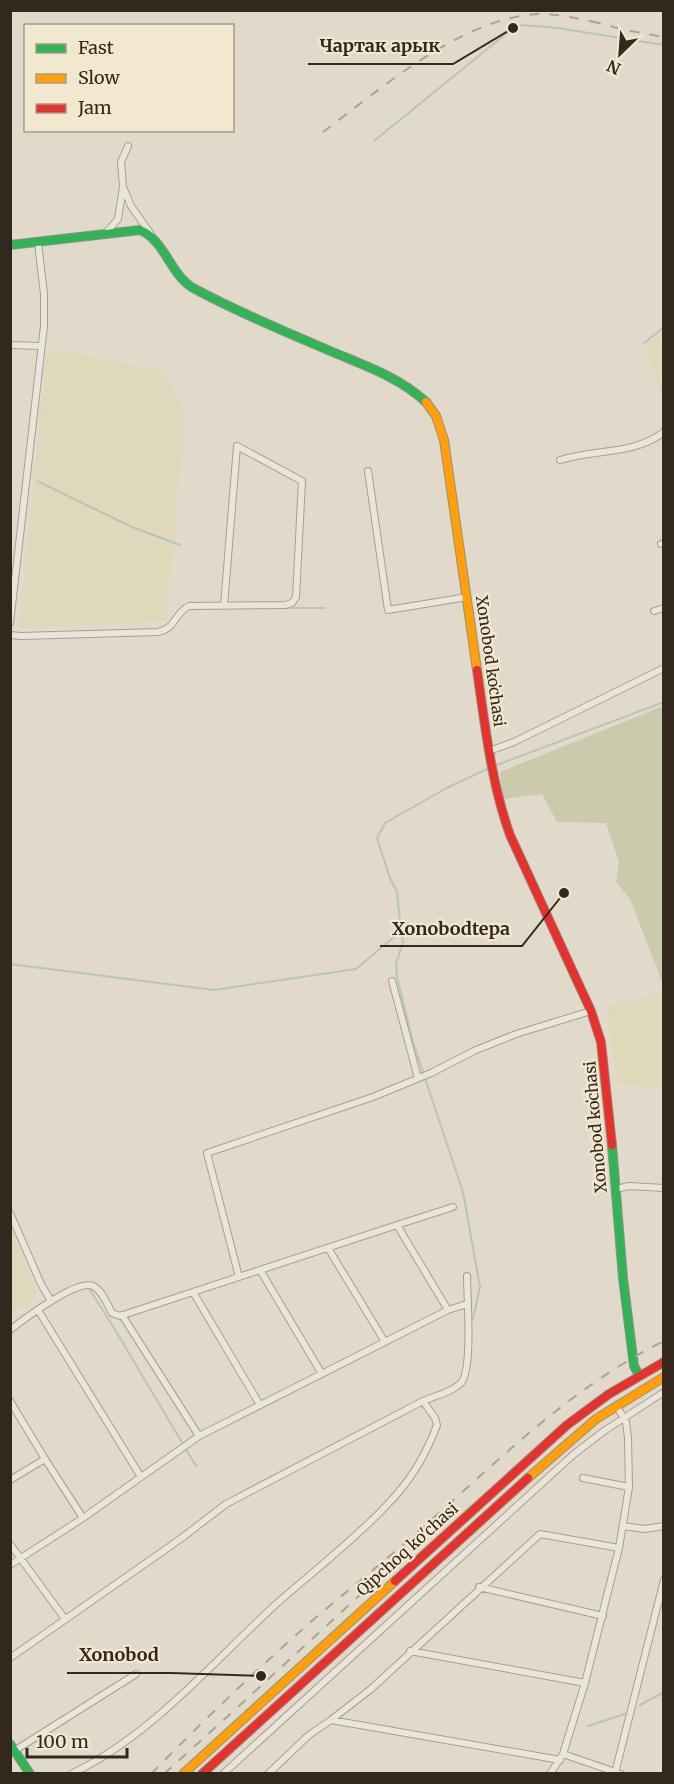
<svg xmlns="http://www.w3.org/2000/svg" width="674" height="1784" viewBox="0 0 674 1784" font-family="Merriweather,serif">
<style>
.farmland{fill:#e0d8bb}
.cemetery{fill:#cacaad}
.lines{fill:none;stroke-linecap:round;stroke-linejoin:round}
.stream{stroke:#b6c6bb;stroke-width:2}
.street-casing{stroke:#a69f94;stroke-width:8}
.fast-casing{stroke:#958f84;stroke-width:10}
.slow-casing{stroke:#958f84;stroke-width:10}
.jam-casing{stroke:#958f84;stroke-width:10}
.street{stroke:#eae5db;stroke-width:6}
.fast{stroke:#30b455;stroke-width:8}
.slow{stroke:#ff9f0a;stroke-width:8}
.jam{stroke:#e5322d;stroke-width:8}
.rail{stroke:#a8a49c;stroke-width:2;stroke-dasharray:10 10;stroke-linecap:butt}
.labels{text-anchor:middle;stroke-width:4.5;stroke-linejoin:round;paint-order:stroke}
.street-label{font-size:16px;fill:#33281d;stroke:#f2e8d0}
.leader{fill:none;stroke:#33281d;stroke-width:2}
.callout-dot{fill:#33281d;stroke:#f2e8d0;stroke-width:2}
.callout-label{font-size:18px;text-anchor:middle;font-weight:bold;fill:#33281d;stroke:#f2e8d0;stroke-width:4.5;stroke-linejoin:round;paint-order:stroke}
</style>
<rect width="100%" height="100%" fill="#e1daca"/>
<path class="farmland" d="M663,332V331V400L645,347Z
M47,349L163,370L185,414L167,620L19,629Z
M663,990V1088L616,1083L608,1005L643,997Z
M10,1223L36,1292L35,1299L15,1310L10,1304Z"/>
<path class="cemetery" d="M663,706V984L630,899L616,882L619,862L606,823L557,822L542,794L503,799L500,772Z"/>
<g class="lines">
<path class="stream" d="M374,141L513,28L522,25L558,28L664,45
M644,343L664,327
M39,482L132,527L180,545
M284,608H324
M494,766L664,702
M401,931L403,942L396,964L397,977L413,1042L463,1192L480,1287L473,1319
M10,964L214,990L356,969L401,931L397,892L390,878L377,838L385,823L447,788L489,768
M88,1287L114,1328L196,1466
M640,1705L664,1692
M588,1726L625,1714"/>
<g class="street-casing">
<path id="street" d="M123,187L121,162L128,146
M105,234L118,219L123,187L131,206L150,233
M10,345L41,346
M560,460C594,449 634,455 664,432
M368,471L388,610L467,597
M661,544L664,543
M654,611L664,608
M10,623L44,326V294L38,243
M10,635L21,636L158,632C177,628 174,613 189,606L285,605L292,603L296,597L302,481L237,446L224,606
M489,751L514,742L664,668
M392,981L418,1078
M616,1189L629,1186L664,1188
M10,1213L41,1284L51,1301
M397,1225L453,1207
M328,1248L385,1342
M260,1270L322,1374
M239,1277L207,1153L373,1097L431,1073L476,1050L516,1034L591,1011
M193,1292L260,1405
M38,1310L141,1477
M122,1315L199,1436
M10,1330C24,1319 77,1279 93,1286C102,1290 107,1304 112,1313L120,1316L397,1225L448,1310
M10,1401L45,1459L83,1518
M583,1478L629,1487
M10,1480L45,1459
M623,1526L645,1529L664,1526
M10,1544L65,1619
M10,1565L83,1518L199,1436L448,1310L467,1304
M479,1587L603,1616
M410,1651L585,1683
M10,1658L179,1540L226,1504L423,1401C435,1396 452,1392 461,1383C473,1370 467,1296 467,1276
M331,1720L560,1760
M14,1751L136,1674
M563,1754L621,1774
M615,1773L664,1580
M71,1774C151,1736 210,1665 274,1606C311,1573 352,1542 386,1506C409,1483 426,1455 437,1425L435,1418L423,1401
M223,1774L574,1454L604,1431L664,1392
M268,1774L309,1735L331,1720L371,1689L540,1534L619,1548
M550,1774L563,1754L585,1683L619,1548L629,1487L628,1438L626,1422L616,1405"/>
</g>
<g class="fast-casing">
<path id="fast" d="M10,245L140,230C166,241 170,276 195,289C236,311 278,329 321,347C357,363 397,375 426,402
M612,1145L623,1278L634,1366L639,1375
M10,1744L30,1774"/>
</g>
<g class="slow-casing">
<path id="slow" d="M426,402L436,416L444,440L477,670
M528,1478L596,1419L664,1377
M183,1774L395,1581"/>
</g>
<g class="jam-casing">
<path id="jam" d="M477,670C485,725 491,782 510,835L591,1011L601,1042L612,1145
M395,1581L567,1425L609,1394L664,1362
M202,1774L528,1478"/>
</g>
<use href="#street" class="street"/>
<use href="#fast" class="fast"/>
<use href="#slow" class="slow"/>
<use href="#jam" class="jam"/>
<path class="rail" d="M591,21L625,30L664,37
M323,132C382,88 466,14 543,14C561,14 580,19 598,23
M151,1774C203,1721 257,1669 313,1620C348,1590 385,1561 420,1530C497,1462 571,1387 664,1341
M164,1774L251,1695L398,1560"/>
</g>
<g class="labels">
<g class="street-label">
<text transform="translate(491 661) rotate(82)" y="6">Xonobod koʻchasi</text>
<text transform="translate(595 1127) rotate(-95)" y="6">Xonobod koʻchasi</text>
<text transform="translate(407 1549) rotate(-42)" y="6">Qipchoq ko'chasi</text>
</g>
</g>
<path class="leader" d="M513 28L453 64H308M564 893L522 946H380M261 1676L171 1673H67"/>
<g class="callout-dot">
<circle cx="513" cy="28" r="6"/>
<circle cx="564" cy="893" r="6"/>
<circle cx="261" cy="1676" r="6"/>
</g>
<g class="callout-label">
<text x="380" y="52">Чартак арык</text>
<text x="451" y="935">Xonobodtepa</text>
<text x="119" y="1661">Xonobod</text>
</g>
<rect width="674" height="1784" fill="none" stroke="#33281d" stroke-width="24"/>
<rect x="24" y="24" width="210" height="108" fill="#f2e8d0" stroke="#a69b88" stroke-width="1.5"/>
<rect x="36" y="44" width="30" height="9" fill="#30b455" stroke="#a69b88" stroke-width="1.5"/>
<text x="78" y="54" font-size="18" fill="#33281d">Fast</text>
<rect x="36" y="74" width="30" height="9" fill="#ff9f0a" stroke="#a69b88" stroke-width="1.5"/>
<text x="78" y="84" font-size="18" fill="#33281d">Slow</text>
<rect x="36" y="104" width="30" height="9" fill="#e5322d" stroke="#a69b88" stroke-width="1.5"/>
<text x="78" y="114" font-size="18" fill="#33281d">Jam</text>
<g transform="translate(620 54) rotate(205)" stroke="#f2e8d0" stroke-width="4.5" paint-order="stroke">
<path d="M0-4.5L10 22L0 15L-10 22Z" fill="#33281d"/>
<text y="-9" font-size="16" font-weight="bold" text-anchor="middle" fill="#33281d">N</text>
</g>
<path d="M27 1748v9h100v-9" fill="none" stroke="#33281d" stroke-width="3"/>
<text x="36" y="1748" font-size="18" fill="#33281d" stroke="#f2e8d0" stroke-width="4.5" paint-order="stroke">100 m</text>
</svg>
